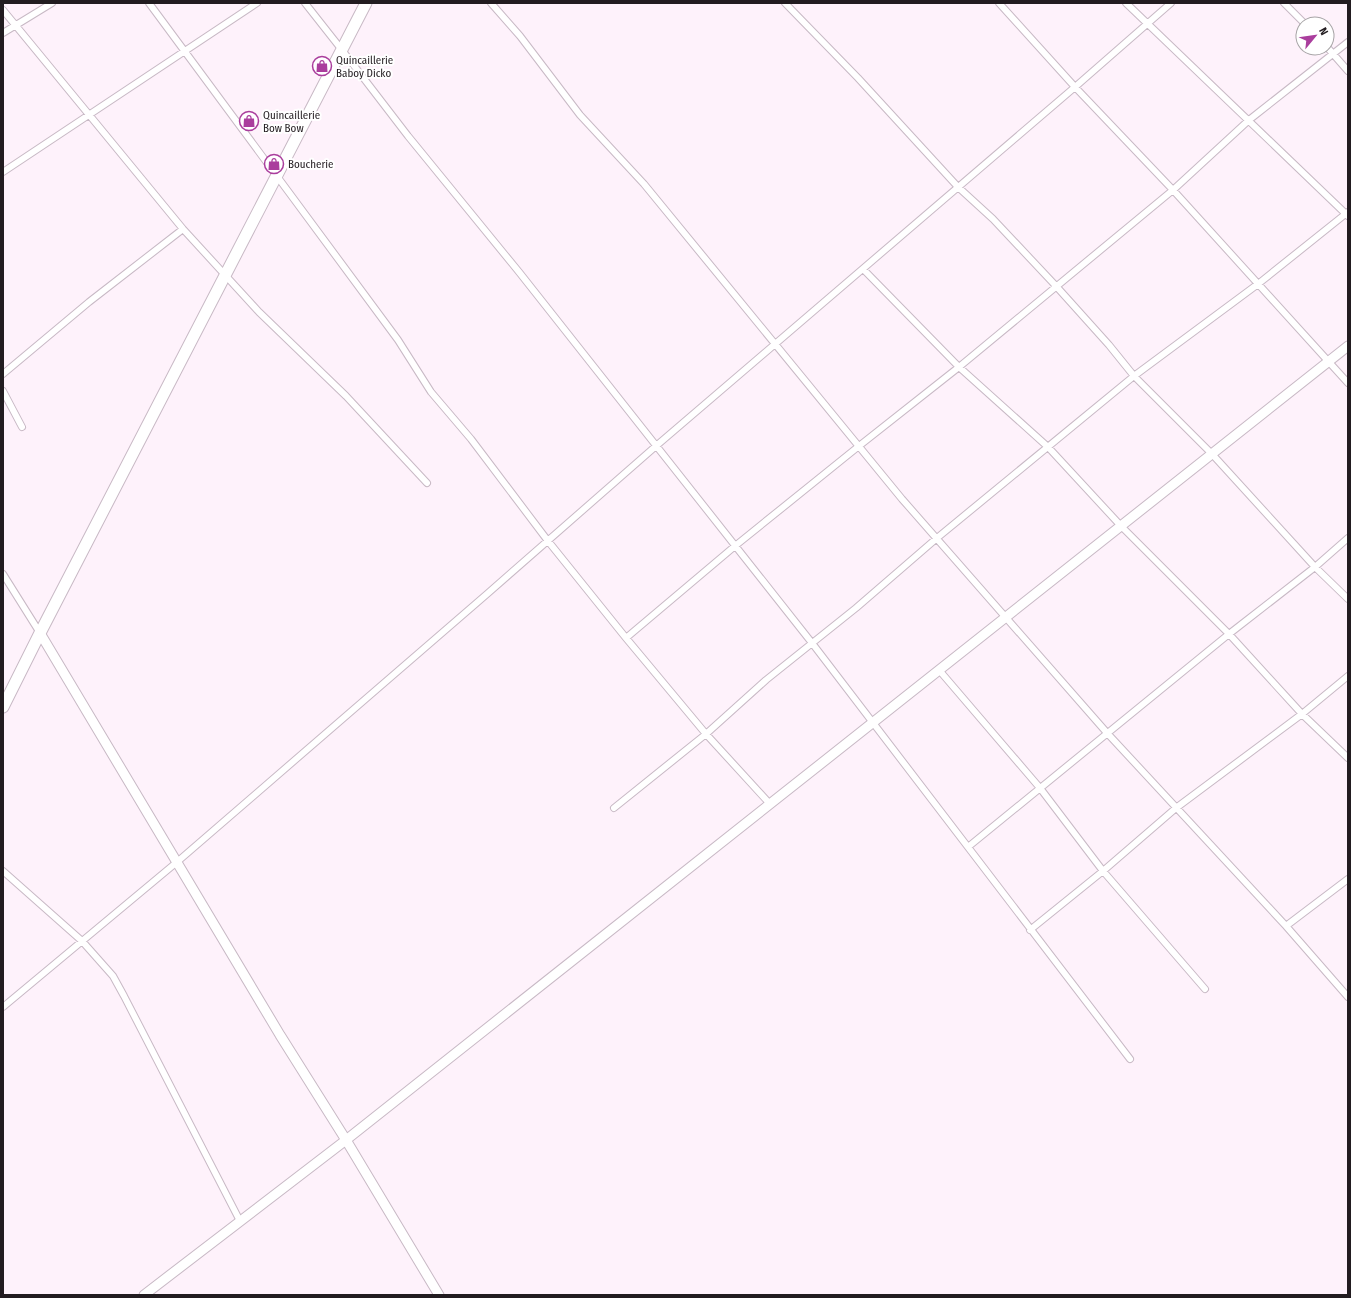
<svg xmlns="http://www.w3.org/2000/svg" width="1351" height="1298" viewBox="0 0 1351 1298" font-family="'Fira Sans Condensed',sans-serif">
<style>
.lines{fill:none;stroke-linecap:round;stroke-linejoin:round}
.street-casing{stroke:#c8b9c5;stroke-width:8}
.secondary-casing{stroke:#c8b9c5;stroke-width:11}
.highway-casing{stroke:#c8b9c5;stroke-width:13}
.street{stroke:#fff;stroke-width:6}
.secondary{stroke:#fff;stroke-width:9}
.highway{stroke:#fff;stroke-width:11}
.labels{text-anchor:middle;stroke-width:4;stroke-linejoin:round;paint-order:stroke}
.poi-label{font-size:11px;fill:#221c20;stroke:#fff;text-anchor:start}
</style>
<rect width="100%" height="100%" fill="#fef2fb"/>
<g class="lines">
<g class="street-casing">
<path id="street" d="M149,3L398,340L431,392L471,439L548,541L626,638L706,734L770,804
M305,3L342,50L408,136L519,272L812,643L1130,1059
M491,3L520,36L580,115L644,184L902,499L1108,734L1286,926L1348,997
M785,3L858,78L958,187L993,219L1056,286L1109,345L1134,376L1212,454L1315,567L1348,599
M999,3L1075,87L1173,190L1348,383
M1126,3L1348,216
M1284,3L1305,24
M3,10L183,229L259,312L346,396L427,483
M3,33L52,3
M1327,47L1348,71
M3,172L257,3
M863,269L959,367L1048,447L1121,526L1229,634L1302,714L1348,758
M3,374L89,302L183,229
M3,391L22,427
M3,574L40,633
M626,638L735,546L859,446L959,367L1173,190L1249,120L1348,42
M939,670L1040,788L1103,871L1205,989
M614,808L706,734L766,680L856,608L937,538L1134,376L1258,284L1348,212
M968,847L1229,634L1315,567L1348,538
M3,871L82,941L113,976L124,996L240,1221
M1286,926L1348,879
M1030,930L1103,871L1176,808L1302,714L1348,676
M3,1007L177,862L487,594L656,446L1075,87L1171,3"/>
</g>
<g class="secondary-casing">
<path id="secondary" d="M40,633L280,1035L346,1140L439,1295
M144,1295L346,1140L1348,346"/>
</g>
<g class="highway-casing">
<path id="highway" d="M3,707L40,633L366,3"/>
</g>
<use href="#street" class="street"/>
<use href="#secondary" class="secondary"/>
<use href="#highway" class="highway"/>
</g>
<defs>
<g id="shop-ring" transform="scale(1)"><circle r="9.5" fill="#fff" stroke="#aa3e9d" stroke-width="1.5"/><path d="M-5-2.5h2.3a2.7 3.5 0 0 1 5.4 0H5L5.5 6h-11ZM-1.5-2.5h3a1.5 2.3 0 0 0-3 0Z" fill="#aa3e9d"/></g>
</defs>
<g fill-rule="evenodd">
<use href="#shop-ring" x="322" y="66"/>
<use href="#shop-ring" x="249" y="121"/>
<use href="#shop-ring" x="274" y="164"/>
</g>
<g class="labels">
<g class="poi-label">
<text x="336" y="64">Quincaillerie<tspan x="336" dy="13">Baboy Dicko</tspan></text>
<text x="263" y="119">Quincaillerie<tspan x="263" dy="13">Bow Bow</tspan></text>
<text x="288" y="168">Boucherie</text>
</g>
</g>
<rect width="1351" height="1298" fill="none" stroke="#221c20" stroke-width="8"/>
<g transform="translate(1315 36) rotate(61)"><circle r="19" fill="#ffffff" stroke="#a7a4a6"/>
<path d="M0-3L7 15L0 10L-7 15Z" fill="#aa3e9d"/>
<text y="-6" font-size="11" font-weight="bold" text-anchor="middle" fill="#221c20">N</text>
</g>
</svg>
